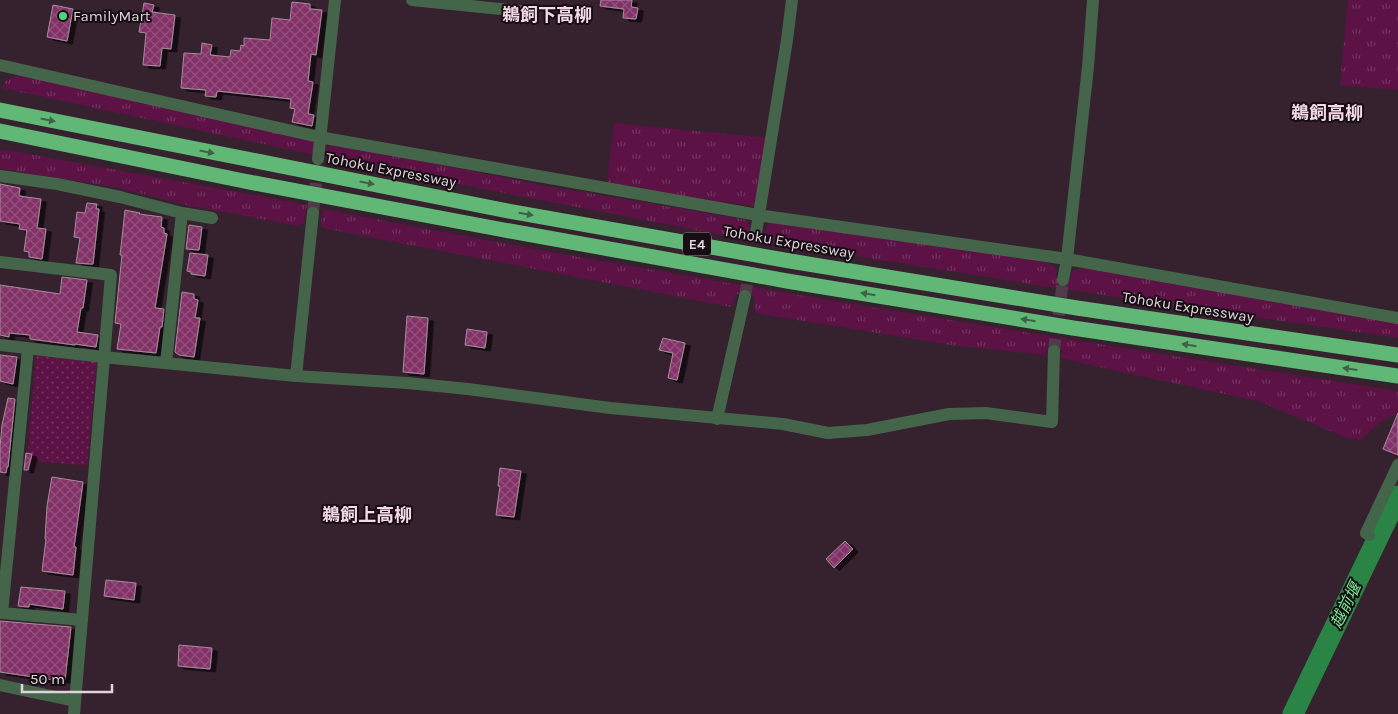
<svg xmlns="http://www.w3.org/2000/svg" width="1398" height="714" viewBox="0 0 1398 714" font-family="Karla,'Noto Sans JP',sans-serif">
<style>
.grass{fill:url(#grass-tufts)}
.park{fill:url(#park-dots)}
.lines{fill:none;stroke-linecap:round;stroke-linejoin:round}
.river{stroke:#2a8445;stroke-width:21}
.building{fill:url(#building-cross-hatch);stroke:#a78c9c;filter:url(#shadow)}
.minor-tunnel{stroke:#503c48;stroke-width:12;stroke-dasharray:12 6;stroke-linecap:butt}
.minor{stroke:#44654a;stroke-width:12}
.motorway{stroke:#61b876;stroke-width:15}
.oneway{fill:#3c6345}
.poi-dot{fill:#4dd676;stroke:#170e14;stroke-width:2}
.labels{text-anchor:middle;stroke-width:4;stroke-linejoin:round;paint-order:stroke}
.shield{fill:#170e14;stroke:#a4989f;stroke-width:1}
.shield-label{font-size:14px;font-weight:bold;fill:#e1d3db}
.poi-label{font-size:15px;fill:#e1d3db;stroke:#170e14;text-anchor:start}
.street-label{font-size:15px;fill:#e1d3db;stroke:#170e14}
.water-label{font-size:16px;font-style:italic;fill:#79e994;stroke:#170e14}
.quarter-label{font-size:18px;font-weight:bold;fill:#f5d8e8;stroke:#170e14}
</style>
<defs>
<pattern id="grass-tufts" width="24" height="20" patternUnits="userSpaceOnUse" patternTransform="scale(1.25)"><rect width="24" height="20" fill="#5c1245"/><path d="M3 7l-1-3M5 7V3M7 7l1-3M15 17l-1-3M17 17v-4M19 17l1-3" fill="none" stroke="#73345f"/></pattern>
<pattern id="park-dots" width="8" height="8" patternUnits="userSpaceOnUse" patternTransform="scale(1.25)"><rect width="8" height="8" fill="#5c1245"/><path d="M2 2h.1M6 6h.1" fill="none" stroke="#73345f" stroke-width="1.8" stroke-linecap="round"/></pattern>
<pattern id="building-cross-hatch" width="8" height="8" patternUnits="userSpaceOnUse" patternTransform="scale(1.25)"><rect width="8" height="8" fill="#833268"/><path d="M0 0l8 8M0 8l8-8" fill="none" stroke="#944f7d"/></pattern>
<filter id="shadow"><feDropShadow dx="5.5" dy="3" stdDeviation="0" flood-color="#0009"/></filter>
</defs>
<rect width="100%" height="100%" fill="#36212e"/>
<path class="grass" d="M1348,0H1398V90L1340,85Z
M21,75L313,140L316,147L314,155L2,88C5,79 11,77 21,75Z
M614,123L769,138L757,206L705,200L607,184Z
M334,144L541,185L747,220L751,232L763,235L769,223L774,221L1045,262L1055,267L1057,280L1068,282L1072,272L1078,269L1089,268L1398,320V338L1055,288L706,232L457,184L323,156C325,149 327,146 334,144Z
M0,150H8L307,205L304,223L298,226L181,204L120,188L2,169L0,168Z
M323,209C680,279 1039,335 1398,391V411L1396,415L1383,420L1360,440L1347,438L1258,401L1117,371L1061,358L1062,350L1047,348L1045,355L951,345L755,313L754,296L737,294L731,307L323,228L321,223Z"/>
<path class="park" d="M36,354L97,359L87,466L27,460Z"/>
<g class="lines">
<path class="river" d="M1293,714L1398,496"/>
</g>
<path class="building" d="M601,0H632L631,7L638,8L636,19L623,18L624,9L600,6Z
M292,2L310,4V9L322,10L316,55L311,54L308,81L313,82L308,114L314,115L312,126L292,122L295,109L290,108L291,99L217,91L216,97L205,96L206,90L181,88L184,53L201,54L202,43L212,45L210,55L230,57L231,50L240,51L241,45L244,46V38L270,40L272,18L290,20Z
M144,3L154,5L152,12L175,15L171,49L162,48L160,66L143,65L146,33L139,32Z
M53,5L73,9L67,41L47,37Z
M0,184L20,188L19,196L41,199L37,228L46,229L42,259L29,257V252L24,251L27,230L19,229L20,224L0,221Z
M87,203L97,204L96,209H99L93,264H90L76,263L80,238L74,237L77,212L85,213Z
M125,210L140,213L139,214L162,217L161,227L164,228V233L167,234L155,308L164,309L162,327H160L156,353L117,349L121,324L115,323L122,255H120L123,229Z
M189,225L202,227L199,250L186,249Z
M190,253L208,255L205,276L191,274V272L187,271Z
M62,277L87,280L83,308H81L77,332L98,335L96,347L75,344V345L30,339V335L9,333V337L0,335V285L60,294Z
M182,292L194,294V299L198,300L195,318H200L194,357L179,355L175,352Z
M407,316L428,318L424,374L403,372Z
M467,329L487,332L485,348L465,345Z
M663,338L685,343L677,380L668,378L673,353L659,350Z
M0,355L17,357L13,384L0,381Z
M8,398L15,399L8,467H7L6,473L0,472V447L2,425Z
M1398,413V455L1383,449Z
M26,453L32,454L28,470H24Z
M500,468L521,471L514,517L496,515L500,486H498Z
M52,477L83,482L74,547H76L73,575L42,571L46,539H45L47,506Z
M845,541L853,549L834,568L826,559Z
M106,580L136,583L134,600L104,596Z
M21,587L65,591L63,609L29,604V607L18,606Z
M0,621L71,627L65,680L34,679V677L0,672Z
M179,645L212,648L210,669L178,666Z"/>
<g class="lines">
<path class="minor-tunnel" d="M313,213L318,164
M745,296L756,233
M1054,351L1063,280"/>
<path class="minor" d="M412,0L530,12
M0,65L319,137L758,215L1067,259L1398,318
M318,159L335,0
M0,176L57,184L120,197L182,213L212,218
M756,233L787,40L792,0
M0,262L111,275L74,714
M1063,280L1067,259L1088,67L1093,0
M0,345L103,357L296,376L407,383L468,389L610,408L783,424L828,433L867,430L949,414L986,413L1052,422L1054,351
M28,348L2,613L82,620
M166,363L182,213
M296,376L313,213
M717,419L745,296
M1369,535L1366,533L1398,465
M0,685L75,701"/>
<path class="motorway" d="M0,110L508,211L790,261L1077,308L1398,355
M0,131L244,181L504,230L787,281L1073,328L1398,376"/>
</g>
<defs><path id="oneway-solid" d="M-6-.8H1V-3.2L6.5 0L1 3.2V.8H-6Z" transform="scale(1.25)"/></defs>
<g class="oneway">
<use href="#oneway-solid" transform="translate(48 120) rotate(11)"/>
<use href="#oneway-solid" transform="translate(207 152) rotate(11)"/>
<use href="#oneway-solid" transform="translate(367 183) rotate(11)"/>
<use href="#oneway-solid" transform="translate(526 214) rotate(10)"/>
<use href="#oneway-solid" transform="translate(868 294) rotate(-171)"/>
<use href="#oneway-solid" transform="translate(1028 320) rotate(-171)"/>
<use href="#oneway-solid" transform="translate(1189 345) rotate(-171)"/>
<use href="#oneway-solid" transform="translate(1350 369) rotate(-172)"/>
</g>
<circle class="poi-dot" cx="63" cy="16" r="5"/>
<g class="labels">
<rect class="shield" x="683" y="232.5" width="28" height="23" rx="4"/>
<g class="shield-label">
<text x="697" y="249">E4</text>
</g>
<g class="poi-label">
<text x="73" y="21">FamilyMart</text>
</g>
<g class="street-label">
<text transform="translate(391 170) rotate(11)" y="5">Tohoku Expressway</text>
<text transform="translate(789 242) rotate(10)" y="5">Tohoku Expressway</text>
<text transform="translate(1188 307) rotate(9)" y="5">Tohoku Expressway</text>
</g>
<g class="water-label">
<text transform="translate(1345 605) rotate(-64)" y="6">越前堰</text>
</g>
<g class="quarter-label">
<text x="547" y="21">鵜飼下高柳</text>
<text x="1327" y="119">鵜飼高柳</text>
<text x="367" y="521">鵜飼上高柳</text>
</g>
</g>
<path d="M22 684v8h90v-8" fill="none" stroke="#e1d3db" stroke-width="2.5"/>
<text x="30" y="684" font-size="15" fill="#e1d3db" stroke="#170e14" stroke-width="4" paint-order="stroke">50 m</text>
</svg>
